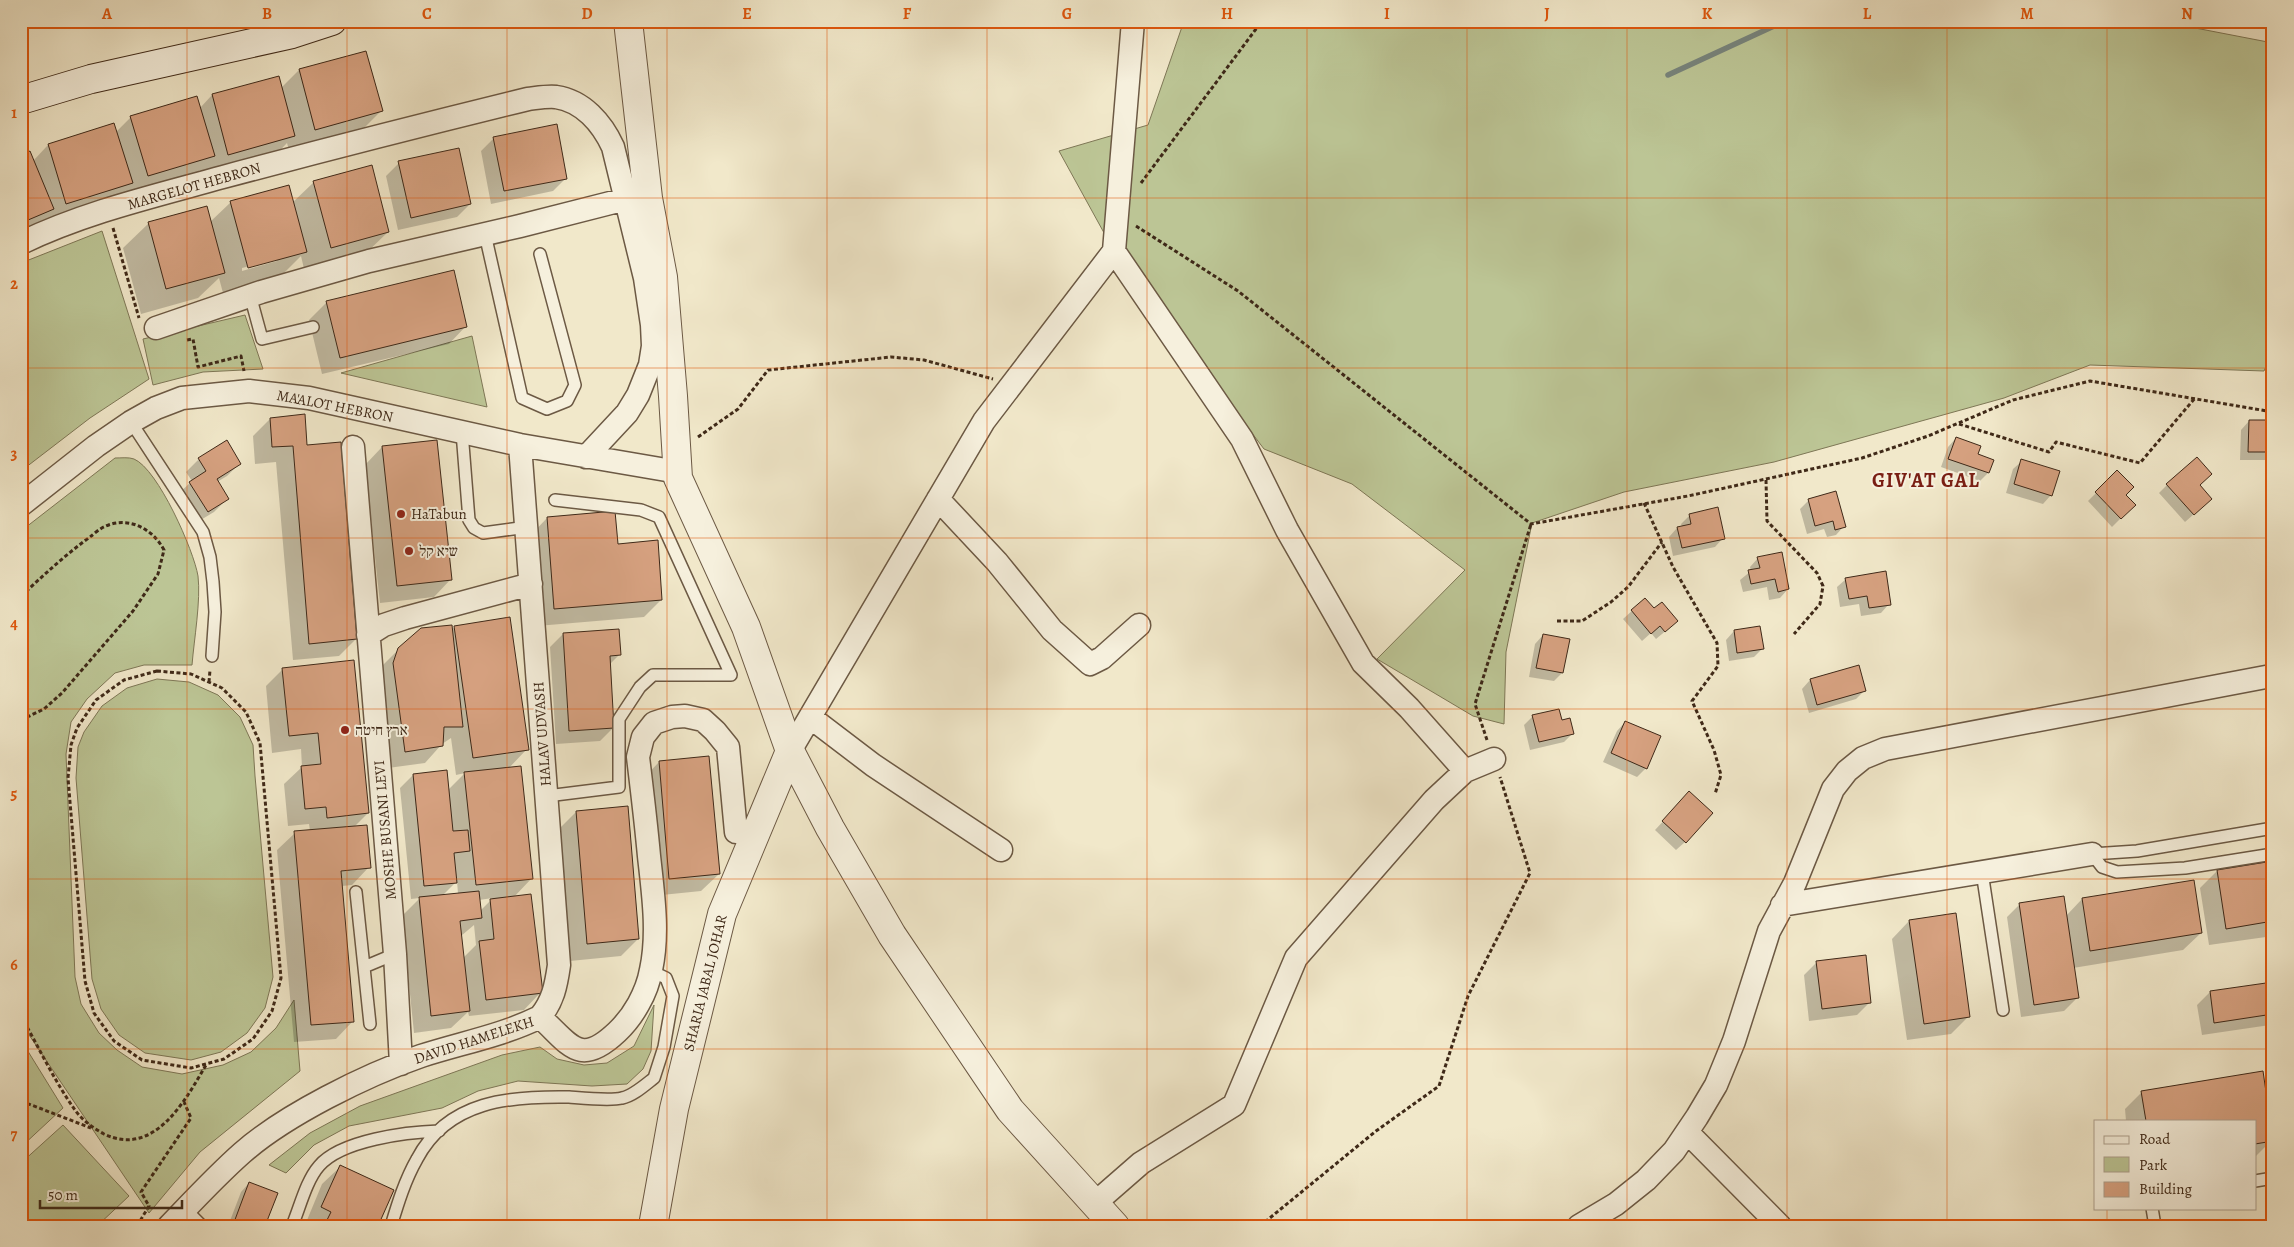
<svg xmlns="http://www.w3.org/2000/svg" width="2294" height="1247" viewBox="0 0 2294 1247" font-family="Alegreya,'Frank Ruhl Libre',serif">
<style>
.green{fill:#bcc595;stroke:#7e7756}
.shadow{fill:#0003;fill-rule:evenodd}
.lines{fill:none;stroke-linecap:round;stroke-linejoin:round}
.stream{stroke:#77837b;stroke-width:5.5}
.building{fill:#d6a180;stroke:#3f2918}
.service-casing{stroke:#6c5944;stroke-width:14}
.minor-casing{stroke:#6c5944;stroke-width:25}
.tertiary-casing{stroke:#6c5944;stroke-width:30}
.secondary-casing{stroke:#3f2918;stroke-width:30}
.path{stroke:#3f2918;stroke-width:3;stroke-dasharray:4 2.5;stroke-linecap:butt}
.service{stroke:#f6f0dd;stroke-width:11}
.minor{stroke:#f6f0dd;stroke-width:22}
.tertiary{stroke:#f6f0dd;stroke-width:28}
.secondary{stroke:#f6f0dd;stroke-width:28}
.grid{fill:none;stroke:#e0570d;stroke-width:1;stroke-opacity:0.55}
.poi-dot{fill:#8f2418;stroke:#f6f0dd;stroke-width:2}
.labels{text-anchor:middle;stroke-width:4;stroke-linejoin:round;paint-order:stroke}
.street-label{font-size:15px;fill:#3f2918;stroke:#f6f0dd}
.poi-label{font-size:15px;fill:#3f2918;stroke:#f6f0dd;text-anchor:start}
.district-label{font-size:20px;font-weight:bold;letter-spacing:1px;fill:#7a1f14;stroke:#f6f0dd}
.neatline{fill:none;stroke:#e0570d;stroke-width:2}
.grid-label{font-size:16px;text-anchor:middle;font-weight:bold;fill:#e0570d}
</style>
<rect width="100%" height="100%" fill="#f1e8ca"/>
<filter id="stains"><feTurbulence type="fractalNoise" baseFrequency=".004" numOctaves="4"/><feColorMatrix values="0 0 0 0 .2 0 0 0 0 .09 0 0 0 0 .02 0 0 0 .5 -.17"/></filter>
<radialGradient id="worn" r=".72"><stop offset=".6" stop-color="#630" stop-opacity="0"/><stop offset="1" stop-color="#630" stop-opacity=".3"/></radialGradient>
<path class="green" d="M1184,21H2159L2273,43V351L2264,371L2090,365L2004,398L1774,462L1624,492L1532,523L1506,652L1504,724L1473,716L1377,659L1465,570L1352,484L1264,449L1114,251L1059,151L1148,125Z
M102,231L149,379L90,418L21,471V263Z
M245,315L263,369L203,372L153,385L143,339Z
M472,336L487,407L341,373Z
M115,458C121,458 129,457 134,459C158,469 194,551 198,576C201,600 194,640 192,665H144L115,673L87,699L71,722L66,754L75,977L81,1004L99,1033L117,1050L142,1067L182,1074L223,1065L251,1052L276,1028L294,1000L300,1071L200,1152L149,1213L21,1023V531Z
M157,679L189,682L218,695L240,717L253,745L255,776L273,977L265,1008L247,1033L221,1052L191,1060L145,1053L119,1035L101,1009L92,979L76,778L78,747L84,732L102,706L127,688Z
M654,1005L651,1051L643,1069L627,1084L592,1086L518,1081L478,1091L442,1108L349,1126L314,1145L286,1173L269,1165L310,1133L360,1106L502,1055L540,1047L557,1059L584,1065L607,1063L634,1046Z
M21,1040L63,1108L21,1147Z
M63,1125L129,1196L97,1226H24L21,1223V1163Z"/>
<path class="shadow" d="M299,70L381,111L356,136L290,154L287,143L269,162L202,179L200,170L188,181L123,201L121,194L106,208L41,229L39,223L27,234L21,237V157L33,161L48,145L116,132L131,117L200,108L212,95L278,77L281,88Z
M494,138L566,178L553,191L491,204L481,151Z
M399,163L470,204L457,217L398,230L386,176Z
M314,182L388,232L362,257L305,273L301,256L280,277L223,293L219,278L198,298L141,314L123,248L149,223L210,222L231,202L292,203ZM277,259V261L242,271V268Z
M327,302L466,326L449,344L322,374L309,320Z
M270,419L306,446L356,639L339,656L293,660L276,462L255,464L253,436Z
M2249,421L2273,422V460H2240L2241,430Z
M1956,438L1976,455L1988,473L1980,481L1941,467L1948,447Z
M382,447L451,579L434,597L380,603L365,465Z
M199,459L240,463L227,476L217,482L227,499L214,512L194,524L177,495L192,481L186,472Z
M2022,461L2051,495L2043,504L2006,493L2013,469Z
M2117,472L2124,495L2134,505L2112,527L2088,501Z
M2167,485H2198L2202,507L2185,522L2159,493Z
M1809,500L1844,526L1836,535L1827,537L1824,529L1807,534L1800,509Z
M614,512L617,545L661,600L644,617L537,626L530,536L547,518Z
M1690,515L1723,538L1715,547L1673,556L1669,537L1677,528L1682,527L1681,524Z
M1758,558L1788,589L1780,598L1769,600L1767,587L1743,592L1740,580L1751,571L1750,567Z
M1846,579L1889,604L1881,613L1861,616L1859,604L1840,607L1837,587Z
M1645,599L1668,629L1656,639L1651,633L1642,641L1623,619Z
M455,627L527,749L508,769L532,878L513,898L541,992L524,1010L469,1016L468,1012L451,1028L414,1033L402,916L420,898L411,899L400,788L413,775L448,790L465,773L456,775L451,738L442,744L425,763L388,768L381,667L399,649L451,630ZM457,881L458,894L442,896ZM493,898L480,911L479,900ZM474,925L476,945L463,958L461,936Z
M1734,631L1762,649L1754,657L1729,661L1726,640Z
M563,634L620,654L609,665L613,728L600,741L556,744L550,647Z
M1543,635L1562,673L1554,681L1529,677L1535,644Z
M283,669L368,813L354,827L369,867L352,885L342,886L353,1021L336,1039L294,1042L277,850L295,833L310,831L309,824L288,826L284,784L302,767L301,749L272,753L266,686Z
M1810,680L1865,690L1856,699L1809,713L1802,689Z
M1533,716L1561,721L1573,733L1564,742L1530,750L1524,725Z
M1625,722L1646,768L1637,777L1603,762L1617,731Z
M659,762L719,874L701,891L652,896L642,780Z
M1681,802L1685,842L1676,850L1655,830Z
M576,812L638,939L621,956L570,961L559,829Z
M2273,862V936L2209,945L2200,888L2217,871Z
M2082,899L2201,933L2183,950L2073,968L2077,998L2064,1011L2021,1017L2007,917L2020,904L2066,916Z
M1909,921L1969,1016L1951,1034L1907,1040L1892,939Z
M2273,960V1022L2270,1025L2202,1035L2197,1005L2210,992L2271,983L2268,964Z
M1817,962L1870,1002L1857,1015L1809,1021L1804,975Z
M2262,1073L2272,1140L2255,1157V1121H2126L2125,1109L2142,1092Z
M340,1167L377,1226L305,1225L322,1184Z
M249,1183L264,1226H228L241,1192Z"/>
<g class="lines">
<path class="stream" d="M1668,75L1785,21"/>
</g>
<path class="building" d="M366,51L383,111L315,130L299,69Z
M279,76L295,136L228,155L212,94Z
M197,96L215,156L148,176L130,116Z
M114,123L133,183L66,204L48,144Z
M557,124L567,179L504,191L493,137Z
M459,148L471,204L411,218L398,161Z
M30,151L54,209L21,223V155Z
M372,165L389,232L331,248L313,181Z
M289,185L307,252L248,268L230,201Z
M207,206L225,273L166,289L148,222Z
M454,270L467,327L340,358L326,301Z
M305,414L307,445L341,442L357,639L309,644L293,446L272,447L270,418Z
M2249,420H2273V452H2248Z
M1956,437L1981,446L1978,454L1994,460L1989,473L1948,459Z
M227,440L241,464L217,479L229,499L208,512L189,482L206,471L198,458Z
M437,440L452,580L397,586L382,446Z
M2197,457L2212,474L2200,485L2212,499L2194,515L2166,484Z
M2021,459L2060,471L2052,496L2014,484Z
M2117,470L2134,487L2126,495L2136,505L2121,519L2095,492Z
M1836,491L1846,527L1835,530L1833,521L1815,526L1808,499Z
M1718,507L1725,539L1682,548L1677,527L1691,524L1689,514Z
M615,511L618,544L658,540L662,600L554,609L547,517Z
M1782,552L1789,589L1778,592L1775,579L1751,584L1748,570L1760,568L1757,557Z
M1886,571L1891,605L1869,608L1867,596L1849,599L1845,578Z
M1645,598L1654,608L1662,602L1678,621L1665,632L1660,626L1651,634L1631,610Z
M510,617L529,750L473,758L454,626Z
M452,625L463,727H444L443,746L405,752L393,663L398,648L421,628Z
M1760,626L1764,649L1737,653L1734,630Z
M619,629L621,655L610,656L614,728L569,731L563,633Z
M1543,634L1570,639L1563,673L1536,668Z
M354,660L369,813L327,818L326,807L305,809L301,766L321,764L318,733L289,736L282,668Z
M1859,665L1866,691L1817,705L1810,679Z
M1559,709L1562,720L1570,718L1574,734L1539,742L1532,715Z
M1625,721L1661,736L1647,769L1611,753Z
M709,756L720,874L669,879L659,761Z
M521,766L533,879L476,885L464,772Z
M447,770L453,831L468,830L470,851L454,853L457,883L424,886L413,774Z
M1689,791L1713,813L1686,843L1662,821Z
M628,806L639,939L587,944L576,811Z
M367,825L371,868L341,871L354,1022L311,1025L294,831Z
M2273,861V921L2226,929L2217,870Z
M2194,880L2202,933L2090,951L2082,898Z
M479,891L482,918L460,921L470,1011L431,1016L419,897Z
M531,894L543,993L486,1000L479,941L494,939L490,899Z
M2064,896L2079,998L2034,1005L2019,903Z
M1956,913L1970,1017L1924,1024L1909,920Z
M1866,955L1871,1003L1822,1009L1816,961Z
M2273,982V1014L2214,1023L2210,991Z
M2263,1071L2273,1141L2255,1144V1121H2146L2141,1091Z
M340,1165L394,1190L378,1226H324L331,1212L321,1207Z
M249,1182L278,1193L265,1226L233,1225Z"/>
<g class="lines">
<g class="service-casing">
<path id="service" d="M485,234L522,398L547,409L567,401L575,385L540,254
M250,295L262,339L313,327
M131,422L203,532L210,557L213,582L215,612L212,656
M462,432L469,520L474,528L483,533L527,527
M547,796L619,787V719L640,687L653,675H731L659,517L641,510L555,500
M2092,854L2102,867L2117,872L2185,868L2273,854
M2092,854L2137,851L2273,828
M1982,872L2003,1010
M356,892L370,1024
M364,967L395,954
M2255,1181L2273,1178
M2152,1208L2155,1226
M185,1209L202,1226
M292,1226C300,1207 306,1181 319,1166C341,1140 407,1132 439,1131
M391,1226C398,1203 405,1180 417,1159C448,1100 511,1096 569,1097C582,1098 610,1101 622,1098C633,1096 645,1085 654,1078L664,1047L673,996L666,978L651,971"/>
</g>
<g class="minor-casing">
<path id="minor" d="M21,243C85,212 155,196 223,177C324,150 426,124 528,99C537,98 547,96 556,97C583,101 602,123 613,147L645,278L652,325L653,346L650,365L638,395L627,413L586,457
M1114,251L1242,439L1287,530L1363,663L1409,708L1465,771
M156,328L261,292L369,261L520,226L626,199
M520,445L559,965C556,986 553,1001 540,1017
M353,447L395,954L401,1064
M938,499L997,562L1052,630L1090,664L1102,658L1139,625
M21,505L96,446L131,422L156,408L182,398L249,391L309,398L520,445L678,472
M368,635L384,625L405,618L531,584
M810,717L873,765L1001,850
M790,751L984,421L1114,251L1133,21
M1782,905L2092,854
M1687,1132L1780,1226
M1094,1204L1141,1163L1234,1105L1296,958L1434,800L1465,771L1494,759
M169,1226C193,1201 216,1176 242,1153C285,1115 366,1075 421,1056C461,1043 501,1036 540,1017C570,1044 579,1068 617,1032C633,1017 647,993 651,970C659,933 653,893 649,856C646,823 642,790 638,757L643,737L654,723L672,717L685,716L703,720L715,731L728,747L736,832
M1579,1226L1616,1204L1646,1180L1674,1151L1697,1117L1716,1085L1734,1041L1769,931L1795,883L1833,789L1847,771L1863,758L1885,749L2271,676"/>
</g>
<g class="tertiary-casing">
<path id="tertiary" d="M628,21L648,198L663,277L673,396L678,478L746,627L790,751L830,828L892,935L1010,1110L1115,1226
M653,1226L674,1109L722,914L790,751"/>
</g>
<g class="secondary-casing">
<path id="secondary" d="M21,100L91,79L292,34L332,21"/>
</g>
<path class="path" d="M1141,183L1262,21
M1136,226L1238,291L1531,524L1688,496L1862,458L1928,436L2013,400L2090,381L2273,412
M113,228L139,318
M187,340L193,339L198,367L241,356L244,371
M1959,424L2049,452L2056,442L2140,463L2195,398
M698,437L738,409L768,370L891,357L924,360L993,379
M1766,480L1767,521L1817,573L1823,586L1820,604L1794,634
M1644,503L1673,567L1717,643L1718,666L1692,701L1714,750L1721,775L1715,794
M21,596C44,575 65,555 90,537C94,534 100,528 106,526C129,516 153,529 164,550L158,574L133,611L62,693L44,709L21,720
M1557,621H1582L1611,602L1628,587L1662,542
M157,671L191,674L222,688L246,712L260,743L281,978L272,1011L253,1039L224,1059L191,1068L142,1060L114,1041L94,1013L85,981L68,778L71,745L77,728L96,700L124,680Z
M209,682L210,670
M1487,740L1475,704L1531,524
M21,754V763
M21,1016C38,1046 55,1082 75,1110C82,1120 93,1128 104,1134C154,1158 185,1101 206,1065
M21,1101L91,1128
M137,1226L149,1206L141,1192L191,1118L184,1102
M1260,1226L1376,1131L1439,1086L1468,996L1530,873L1500,777"/>
<use href="#service" class="service"/>
<use href="#minor" class="minor"/>
<use href="#tertiary" class="tertiary"/>
<use href="#secondary" class="secondary"/>
</g>
<path class="grid" d="M187,21V1226M347,21V1226M507,21V1226M667,21V1226M827,21V1226M987,21V1226M1147,21V1226M1307,21V1226M1467,21V1226M1627,21V1226M1787,21V1226M1947,21V1226M2107,21V1121M21,198H2273M21,368H2273M21,538H2273M21,709H2273M21,879H2273M21,1049H2273M2107,1208V1226"/>
<g class="poi-dot">
<circle cx="401" cy="514" r="5"/>
<circle cx="409" cy="551" r="5"/>
<circle cx="345" cy="730" r="5"/>
</g>
<g class="labels">
<g class="street-label">
<text transform="translate(194 186) rotate(-16)" y="5">MARGELOT HEBRON</text>
<text transform="translate(335 406) rotate(11)" y="5">MA'ALOT HEBRON</text>
<text transform="translate(542 734) rotate(-94)" y="5">HALAV UDVASH</text>
<text transform="translate(385 830) rotate(-95)" y="5">MOSHE BUSANI LEVI</text>
<text transform="translate(705 983) rotate(-76)" y="5">SHARIA JABAL JOHAR</text>
<text transform="translate(474 1040) rotate(-18)" y="5">DAVID HAMELEKH</text>
</g>
<g class="poi-label">
<text x="411" y="519">HaTabun</text>
<text x="419" y="556">שיא קל</text>
<text x="355" y="735">ארץ חיטה</text>
</g>
<g class="district-label">
<text x="1926" y="487">GIV'AT GAL</text>
</g>
</g>
<rect width="2294" height="1247" fill="none" stroke="#f1e8ca" stroke-width="55"/>
<rect x="2094" y="1120" width="162" height="90" fill="#f6f0dd" stroke="#ada08e"/>
<rect x="2104" y="1136" width="25" height="8" fill="#f6f0dd" stroke="#ada08e"/>
<text x="2139" y="1144" font-size="15" fill="#3f2918">Road</text>
<rect x="2104" y="1157" width="25" height="15" fill="#bcc595" stroke="#ada08e"/>
<text x="2139" y="1170" font-size="15" fill="#3f2918">Park</text>
<rect x="2104" y="1182" width="25" height="15" fill="#d6a180" stroke="#ada08e"/>
<text x="2139" y="1194" font-size="15" fill="#3f2918">Building</text>
<path d="M40 1200v8h142v-8" fill="none" stroke="#3f2918" stroke-width="2.5"/>
<text x="48" y="1200" font-size="15" fill="#3f2918" stroke="#f6f0dd" stroke-width="4" paint-order="stroke">50 m</text>
<rect x="28" y="28" width="2238" height="1192" class="neatline"/>
<g class="grid-label">
<text x="107" y="19">A</text>
<text x="267" y="19">B</text>
<text x="427" y="19">C</text>
<text x="587" y="19">D</text>
<text x="747" y="19">E</text>
<text x="907" y="19">F</text>
<text x="1067" y="19">G</text>
<text x="1227" y="19">H</text>
<text x="1387" y="19">I</text>
<text x="1547" y="19">J</text>
<text x="1707" y="19">K</text>
<text x="1867" y="19">L</text>
<text x="2027" y="19">M</text>
<text x="2187" y="19">N</text>
<text x="14" y="118">1</text>
<text x="14" y="289">2</text>
<text x="14" y="459">3</text>
<text x="14" y="629">4</text>
<text x="14" y="799">5</text>
<text x="14" y="970">6</text>
<text x="14" y="1140">7</text>
</g>
<rect width="100%" height="100%" filter="url(#stains)"/>
<rect width="100%" height="100%" fill="url(#worn)"/>
</svg>
